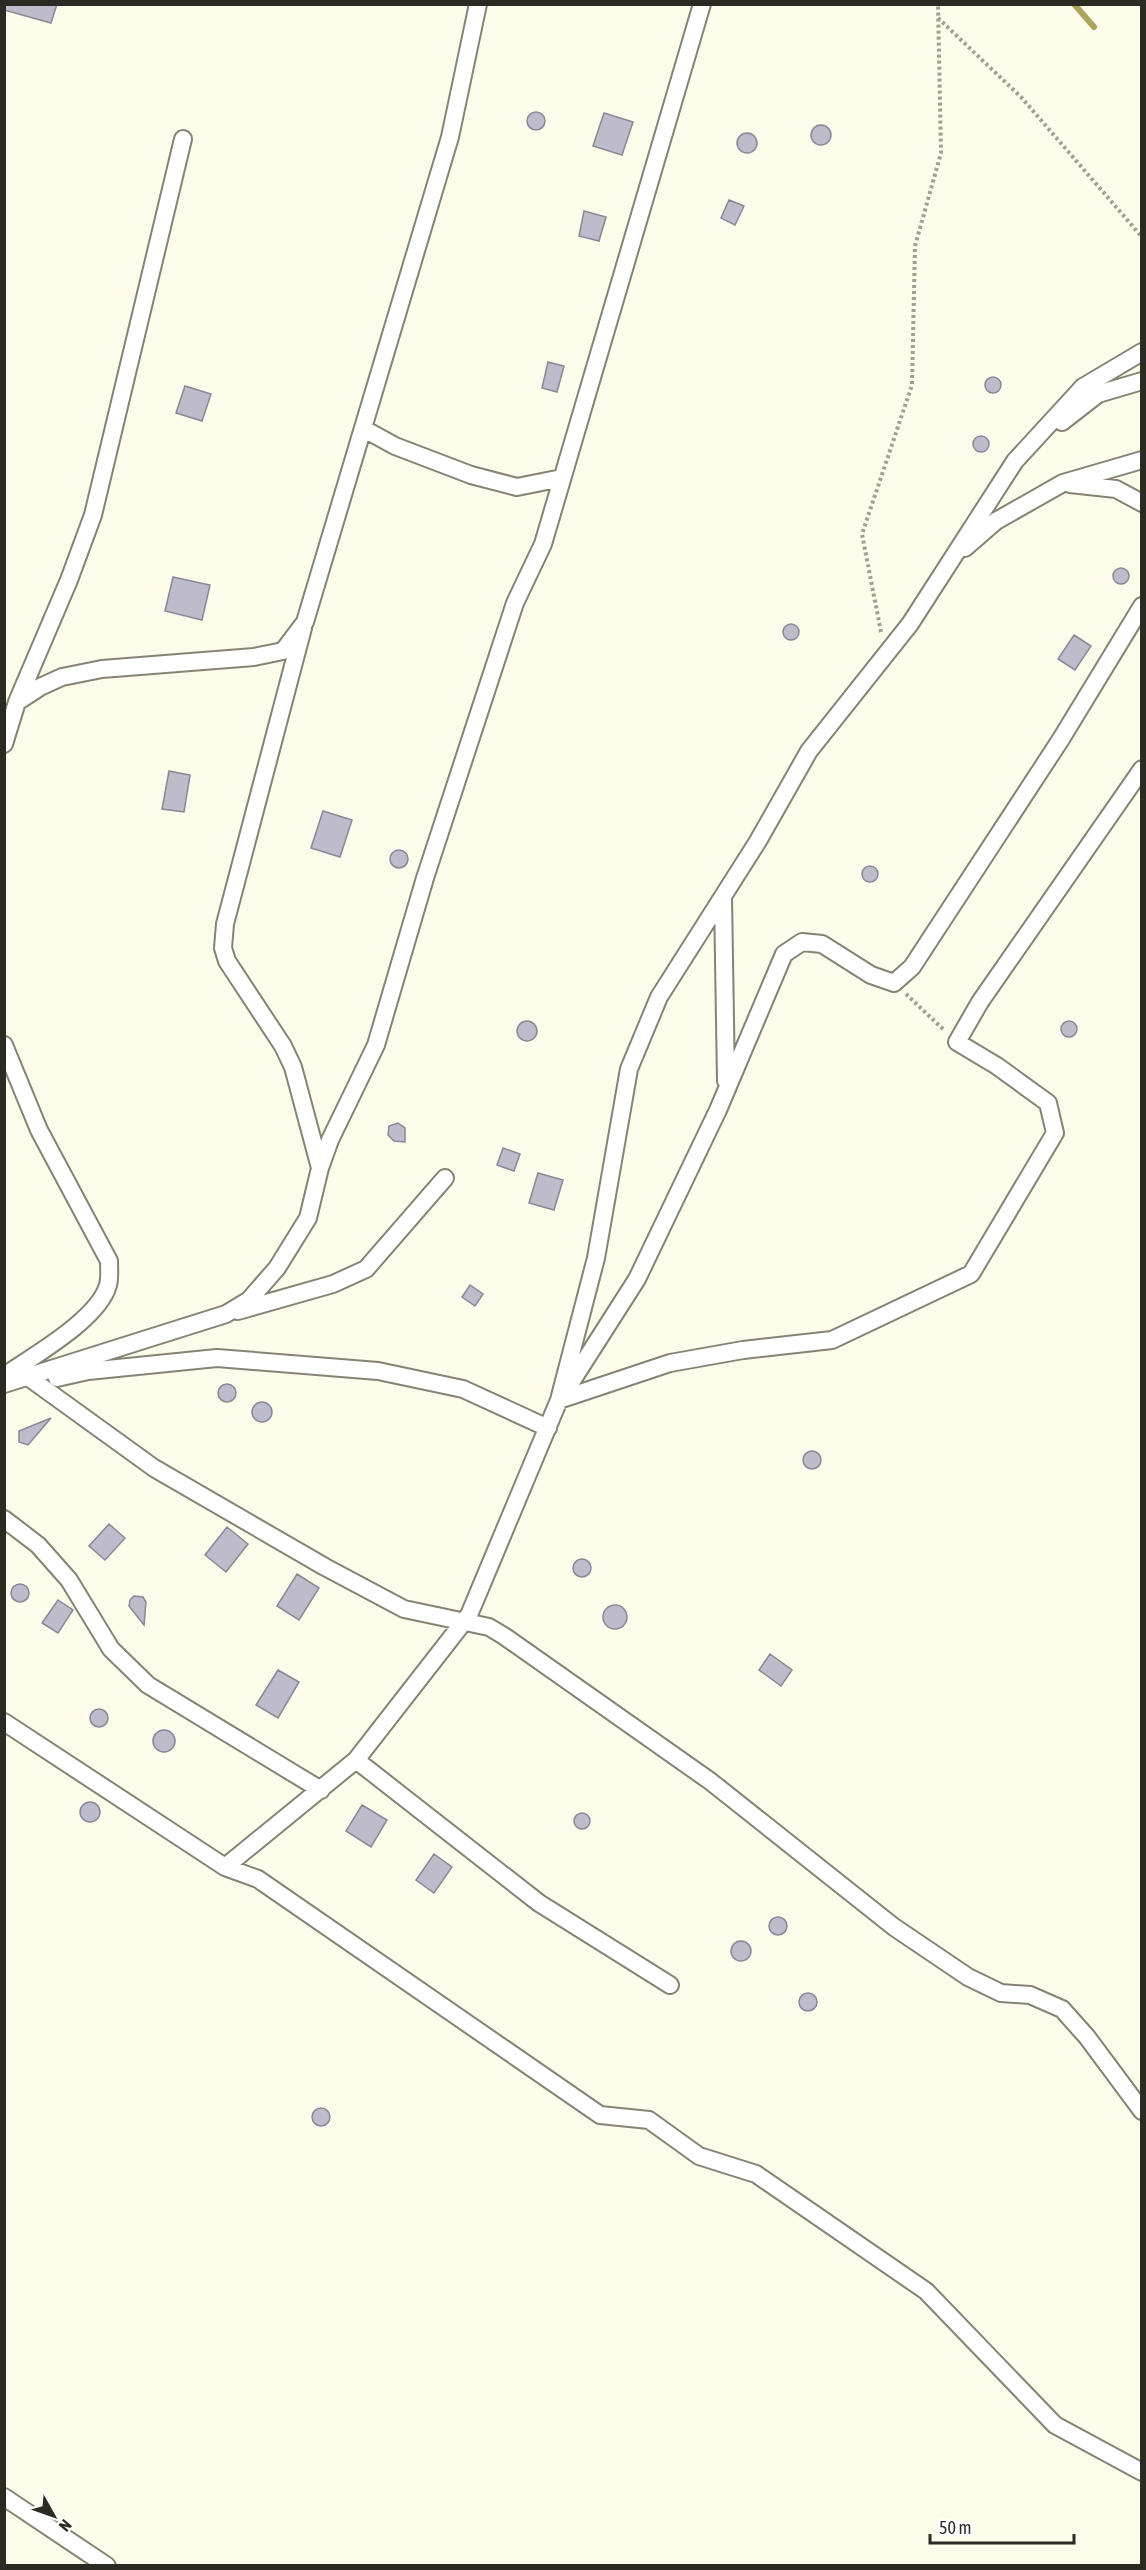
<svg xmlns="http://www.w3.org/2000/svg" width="1146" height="2570" viewBox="0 0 1146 2570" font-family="'Asap Condensed',sans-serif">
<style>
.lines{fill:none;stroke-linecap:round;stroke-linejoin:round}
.stream{stroke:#aca35d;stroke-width:6}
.building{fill:#bebbcb;stroke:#8a8796;stroke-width:1.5}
.minor-casing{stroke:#858374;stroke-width:20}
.path{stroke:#a09f92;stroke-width:4;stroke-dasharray:3 3;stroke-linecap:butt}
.minor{stroke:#fff;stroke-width:16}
</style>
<rect width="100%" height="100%" fill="#fdfbea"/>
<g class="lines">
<path class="stream" d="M1074,4L1094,27"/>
</g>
<path class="building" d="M4,4H57L51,23L4,10Z
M527 121a9 9 0 1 1 18 0a9 9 0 1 1-18 0Z
M604,113L633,122L622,155L593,146Z
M811 135a10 10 0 1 1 20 0a10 10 0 1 1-20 0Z
M737 143a10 10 0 1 1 20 0a10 10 0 1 1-20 0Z
M729,200L744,206L735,225L721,218Z
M584,211L606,217L599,241L579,236Z
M548,362L564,366L557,392L542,388Z
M985 385a8 8 0 1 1 16 0a8 8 0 1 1-16 0Z
M185,386L211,394L202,421L176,413Z
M973 444a8 8 0 1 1 16 0a8 8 0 1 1-16 0Z
M1113 576a8 8 0 1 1 16 0a8 8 0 1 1-16 0Z
M173,577L210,585L202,620L165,611Z
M783 632a8 8 0 1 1 16 0a8 8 0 1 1-16 0Z
M1074,635L1091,646L1075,670L1058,659Z
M169,771L190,775L184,812L162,809Z
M323,811L352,820L340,857L311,848Z
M390 859a9 9 0 1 1 18 0a9 9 0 1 1-18 0Z
M862 874a8 8 0 1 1 16 0a8 8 0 1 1-16 0Z
M517 1031a10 10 0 1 1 20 0a10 10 0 1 1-20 0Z
M1061 1029a8 8 0 1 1 16 0a8 8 0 1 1-16 0Z
M398,1123L405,1128V1142L394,1141L388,1135L389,1126Z
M503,1148L520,1154L514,1171L497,1165Z
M538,1173L563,1180L554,1210L529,1203Z
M470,1285L483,1294L475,1306L462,1297Z
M218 1393a9 9 0 1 1 18 0a9 9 0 1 1-18 0Z
M252 1412a10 10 0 1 1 20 0a10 10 0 1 1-20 0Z
M51,1418L28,1445L19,1442V1431Z
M803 1460a9 9 0 1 1 18 0a9 9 0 1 1-18 0Z
M109,1524L125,1538L105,1560L89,1546Z
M227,1527L248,1544L226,1572L205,1555Z
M573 1568a9 9 0 1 1 18 0a9 9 0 1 1-18 0Z
M297,1574L319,1588L299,1620L277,1606Z
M11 1593a9 9 0 1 1 18 0a9 9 0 1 1-18 0Z
M134,1596L143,1597L146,1602L144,1625L129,1606L130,1600Z
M58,1600L73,1610L58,1633L42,1623Z
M603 1617a12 12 0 1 1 24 0a12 12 0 1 1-24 0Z
M770,1654L792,1670L781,1686L759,1670Z
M278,1670L299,1682L278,1718L256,1705Z
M90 1718a9 9 0 1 1 18 0a9 9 0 1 1-18 0Z
M153 1741a11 11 0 1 1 22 0a11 11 0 1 1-22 0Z
M80 1812a10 10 0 1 1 20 0a10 10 0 1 1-20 0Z
M362,1805L387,1820L371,1847L346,1831Z
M574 1821a8 8 0 1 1 16 0a8 8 0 1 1-16 0Z
M434,1854L452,1867L434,1893L416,1880Z
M769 1926a9 9 0 1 1 18 0a9 9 0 1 1-18 0Z
M731 1951a10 10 0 1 1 20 0a10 10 0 1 1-20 0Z
M799 2002a9 9 0 1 1 18 0a9 9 0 1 1-18 0Z
M312 2117a9 9 0 1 1 18 0a9 9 0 1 1-18 0Z"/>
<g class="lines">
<g class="minor-casing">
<path id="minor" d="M1062,422L1098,394L1142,381
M364,429L395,446L471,475L517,487L562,478
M1070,484L1116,489L1142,503
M965,548L996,521L1063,483L1142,460
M303,628L225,924L223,948L227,961L283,1046L293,1067L320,1168
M17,702L69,580L93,515L183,139
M4,744L17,702L40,687L62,677L102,669L254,657L283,651L305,622L450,137L478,4
M723,897L726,1081
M4,1045L39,1130L109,1261C109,1268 110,1278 108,1285C99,1319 33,1356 4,1376
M238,1311L333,1284L366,1269L445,1178
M28,1377L154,1468L325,1567L404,1609L489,1627L504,1636L710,1781L894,1927L968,1977L1001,1993L1030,1995L1062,2009L1087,2037L1142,2111
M57,1378L88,1371L217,1358L378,1371L463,1389L548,1428
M4,1384L226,1314L249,1300L277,1268L308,1218L320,1168L330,1140L376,1045L425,878L515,603L543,544L702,4
M568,1387L637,1279L718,1110L784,954L802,942L822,944L871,975L894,983L912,967L1061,739L1142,606
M559,1400L670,1363L743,1350L832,1340L971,1274L1055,1133L1048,1103L997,1066L957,1042L980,1002L1142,769
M4,1519L38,1545L69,1580L111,1649L148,1685L321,1790
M4,1722L225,1867L258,1879L600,2115L649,2120L699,2156L756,2174L926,2291L1055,2425L1142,2472
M356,1760L539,1903L670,1985
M225,1867L356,1760L469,1615L559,1400L596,1258L629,1069L659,997L758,841L809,751L910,624L1015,461L1083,387L1142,352
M4,2497L107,2566"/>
</g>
<path class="path" d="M938,18L1021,97L1142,237
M881,632L862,534L912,385L915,246L941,153L938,4
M906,994L944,1030"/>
<use href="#minor" class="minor"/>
</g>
<rect width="1146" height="2570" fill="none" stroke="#2b2b24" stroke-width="12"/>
<g transform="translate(54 2516) rotate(130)" stroke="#ffffff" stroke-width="4.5" paint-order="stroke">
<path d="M0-4.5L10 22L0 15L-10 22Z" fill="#2b2b24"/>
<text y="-9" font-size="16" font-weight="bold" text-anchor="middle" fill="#2b2b24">N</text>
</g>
<path d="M930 2534v9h144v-9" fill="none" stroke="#2b2b24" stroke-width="3"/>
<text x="939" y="2534" font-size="18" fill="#2b2b24" stroke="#ffffff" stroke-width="4.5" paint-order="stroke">50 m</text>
</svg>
